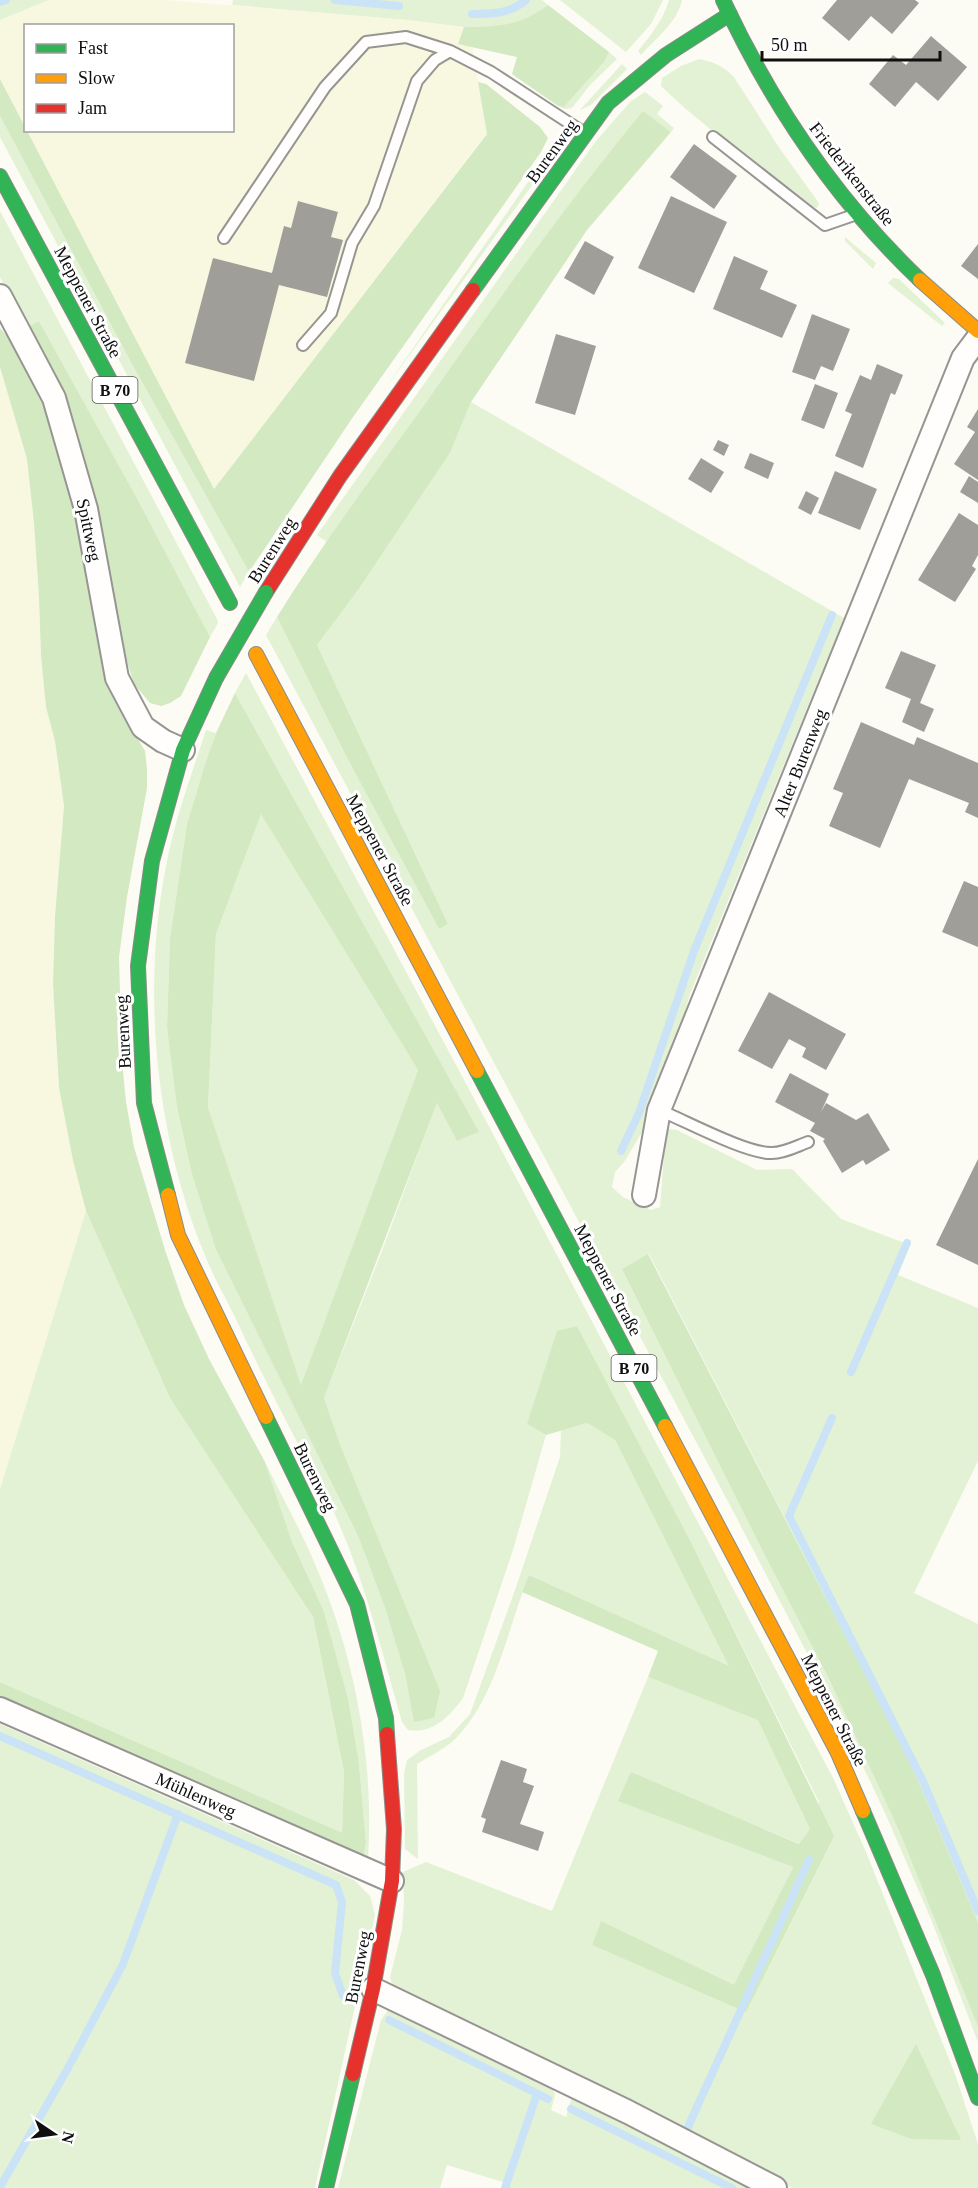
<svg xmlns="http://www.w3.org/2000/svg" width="978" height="2188" viewBox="0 0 978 2188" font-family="Georgia,serif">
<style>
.farmland{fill:#f8f8e0}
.green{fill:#e3f2d4}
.forest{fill:#d3e9c1;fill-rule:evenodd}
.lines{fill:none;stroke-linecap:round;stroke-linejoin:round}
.stream{stroke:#cae3f6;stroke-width:8}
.building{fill:#a09e99}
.lane-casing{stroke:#969592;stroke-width:14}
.street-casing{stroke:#969592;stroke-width:26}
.fast-casing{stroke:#8c8c89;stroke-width:16}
.slow-casing{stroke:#8c8c89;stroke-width:16}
.jam-casing{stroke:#8c8c89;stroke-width:16}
.lane{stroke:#fffefd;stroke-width:10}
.street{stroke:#fffefd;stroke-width:22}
.fast{stroke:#30b455;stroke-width:14}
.slow{stroke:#ff9f0a;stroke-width:14}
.jam{stroke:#e5322d;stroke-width:14}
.fast-bridge-casing{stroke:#8c8c89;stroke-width:16;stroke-linecap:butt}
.fast-bridge{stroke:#30b455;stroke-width:14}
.labels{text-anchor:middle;stroke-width:6;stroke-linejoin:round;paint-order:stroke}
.shield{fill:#fff;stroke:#575757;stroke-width:1.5}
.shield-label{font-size:16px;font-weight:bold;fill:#0f0f0f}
.street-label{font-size:18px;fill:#0f0f0f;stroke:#fff}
</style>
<rect width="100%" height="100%" fill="#fcfbf4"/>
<path class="farmland" d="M49,0H165L408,20L464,27L458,44L472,46L487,133L214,489L27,131L232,130V26H26L25,128L0,79V20Z
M0,367L27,459L34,523L39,597L41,656L46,707L55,741L64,806L55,916L53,985L59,1088L86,1211L0,1489Z"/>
<path class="green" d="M0,0H49L0,20Z
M233,0H542L548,5L530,19L500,26L464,27L408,20L232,5Z
M560,0H663L651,24L626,52Z
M669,0H682C678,22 655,39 641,55L638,51C650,36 664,19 669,0Z
M609,52L617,59L590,85L572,108L565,109L558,106L564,107L604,62Z
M699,59C714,62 723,66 734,77L780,149L819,203L817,208L813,207C762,167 707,131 661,86L662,78L681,66Z
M622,64L627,69L591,105L580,110Z
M645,92L663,106L657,114L674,128L671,132L643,112L327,542L317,535L596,141L631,101Z
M0,116L133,366L249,572L240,587L0,137Z
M551,149V159L382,393Z
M0,211L217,619L218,623L210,637L139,502L39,321L26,328L0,277Z
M845,237L876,263L873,269L845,241Z
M893,278L899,279L945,323L942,326L888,283Z
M471,402L844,618L690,994L662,1088L649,1121L624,1162L615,1172L612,1187L623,1197L651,1210L660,1207L666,1129L677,1130L757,1170L792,1169L841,1219L910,1245L898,1275L978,1308V1461L914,1593L978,1624V1922L908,1757L649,1254L622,1269L759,1544L829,1679L900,1833L978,2027V2042L931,1919L885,1813L835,1707L733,1511L266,635L277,617L346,756L439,929L448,924L317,645L356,593L450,453Z
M246,673L493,1134L833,1778L866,1852L955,2074L978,2144V2188H792L684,2132L394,1990L390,1977L402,1930L404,1902L403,1872L426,1862L552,1911L648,1677L759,1720L810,1829L800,1844L631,1773L619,1801L793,1867L734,1986L601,1921L592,1945L746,2011L819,1802L692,1544L577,1326L527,1424L546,1435L513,1550L463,1698C449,1717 433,1734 408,1730L402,1722C383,1656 367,1589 340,1526C328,1497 312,1470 297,1442C275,1400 254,1358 234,1315C224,1295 212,1274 204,1253C155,1134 141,987 167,861C176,816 192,773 206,730L216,733L205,764L187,824L170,938L167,1027L193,1178L216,1250L358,1536L385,1608L405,1674L414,1721L434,1718L324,1398L382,1251L437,1102L457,1141L478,1132L235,693Z
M261,813L418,1070L301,1386L208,1107L216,934Z
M86,1211L170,1398L313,1617L344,1772L342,1834L0,1682V1489Z
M587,1423L615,1440L730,1667L529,1575C508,1627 497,1694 459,1735C449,1747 430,1756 417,1764L418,1859L405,1849L404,1773L407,1760L421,1750L449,1737L470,1714L514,1593L560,1457L561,1430Z
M265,1462C285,1503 308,1543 324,1586C357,1670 374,1767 368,1858L362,1864L366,1843L359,1764L323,1609L292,1542Z
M0,1724L354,1880L370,1896L375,1915L315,2188H0Z
M388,2010L399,2011L551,2085L555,2095L551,2110L566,2117L572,2097L764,2188H505L506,2183L447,2165L440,2188H338L381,2020Z"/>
<path class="forest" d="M548,5L609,52L604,62L564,107L558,106L512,74L517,57L458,44L464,27C500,26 518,27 548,5Z
M0,79L214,489L487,134L478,82L486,84L540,127L548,138L541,152L353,417L249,572L133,366L0,116Z
M643,111L671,132L587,230L471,402L450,453L356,593L317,645L448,924L439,929L346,756L277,617C321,546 371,479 420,411C492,309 563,208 643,111Z
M39,321L139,502L210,637L181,696L170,703L161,706L150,703L134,684L123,649L94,493L61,397L26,328Z
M0,328C26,357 43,402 57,437L130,726L145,751L147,769V788L127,897L119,957L122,1061L126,1102L134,1147L165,1250L184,1305L209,1359L265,1462L292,1542L323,1609L348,1699L359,1764L366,1843L362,1864L0,1701V1682L342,1833L344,1772L313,1617L170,1398L86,1211L73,1160L59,1088L53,984L55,916L64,806L55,741L46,707L41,656L39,597L34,523L27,459L0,367Z
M235,693L479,1132L457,1141L437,1103L324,1398L341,1447L440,1691L434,1718L414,1722L405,1674L385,1608L358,1536L216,1250L193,1178L177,1106L167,1027L170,938L187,824L205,764L216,733ZM261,814L418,1070L301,1385L208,1107L216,934Z
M648,1254L908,1757L978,1922V2027L900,1833L829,1679L759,1544L622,1269Z
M577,1326L692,1544L834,1836L746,2012L592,1945L601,1921L734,1985L793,1867L618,1801L631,1772L799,1844L810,1829L758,1720L648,1677L658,1651L522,1592L529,1575L729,1666L615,1440L587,1423L546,1435L527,1424L557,1331Z
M916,2044L961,2140L912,2139L871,2124Z"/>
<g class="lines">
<path class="stream" d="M335,0L399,6
M0,2L6,0
M472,14C492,14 510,14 526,0
M621,1151L639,1113L694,951L832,615
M851,1372L907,1243
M832,1418L789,1516L922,1779L978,1911
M0,1736L336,1885L342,1902L335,1973L343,1996
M389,2020L548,2099
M571,2109L732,2188
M687,2129L809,1860
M0,2187L68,2068L123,1964L178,1814
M505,2188L537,2094"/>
</g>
<path class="building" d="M837,0H915L919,3L892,34L871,16L849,41L822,18Z
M931,36L967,67L938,101L916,82L895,107L869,84L893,55L906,65Z
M694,144L737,176L714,209L670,177Z
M671,196L727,222L694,293L638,268Z
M298,201L338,212L331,237L343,240L327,297L279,285L254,381L185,363L213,258L272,273L284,226L291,228Z
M585,241L614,257L594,295L564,278Z
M978,244V279L961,266Z
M734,256L768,271L760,289L797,305L782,338L713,309Z
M812,314L850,329L833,371L821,366L815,380L792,372Z
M556,334L596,346L575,415L535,403Z
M877,364L903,375L895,395L891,393L863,468L835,456L852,414L845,411L860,375L871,380Z
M815,384L838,393L824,429L801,420Z
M978,409V480L954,464L975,432L967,427Z
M718,440L729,445L724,456L713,450Z
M750,453L774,463L768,479L744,468Z
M701,458L724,472L711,493L688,479Z
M835,471L877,489L860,530L818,513Z
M969,476L978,482V503L960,492Z
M806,491L819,498L811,515L798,508Z
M959,513L978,525V555L972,566L976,569L955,602L918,580Z
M901,651L936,665L920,703L934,709L924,732L902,722L911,699L885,688Z
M861,722L914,745L917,737L978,763V818L965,812L969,803L909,779L880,848L829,826L843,793L833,789Z
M964,881L978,887V947L942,932Z
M769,992L846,1034L826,1070L802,1057L806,1048L789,1039L772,1069L738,1051Z
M790,1073L829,1094L821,1112L826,1103L856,1120L868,1113L890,1150L866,1165L863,1160L842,1173L823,1141L825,1139L810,1131L815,1123L775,1102Z
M978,1159V1265L936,1245Z
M501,1760L527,1769L523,1782L534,1786L520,1824L544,1832L538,1851L482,1832L486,1819L481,1817Z"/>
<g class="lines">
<g class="lane-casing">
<path id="lane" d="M713,137L825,225L854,215
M224,238L325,87L366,42L406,37L450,51
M303,345L331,313L352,243L374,206L417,81L435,60L450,51L491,72L583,132
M659,1110C686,1121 747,1154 772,1153C785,1153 797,1146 808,1142"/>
</g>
<g class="street-casing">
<path id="street" d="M0,296L54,398L86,509L117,678L143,727L163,741L183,750
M644,1195L659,1110L963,358L978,338
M0,1709L392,1881
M373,1989L628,2112L775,2188"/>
</g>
<g class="fast-casing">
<path id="fast" d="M723,0C772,105 836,200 920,280
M0,176L230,603
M473,290L608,103L666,55L730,14
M477,1071L665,1426
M168,1195L144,1103L138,966L152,861L183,750L216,678
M266,1417L357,1604L386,1718L387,1734
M863,1811L933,1975L978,2098
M326,2188L353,2074"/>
</g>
<g class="slow-casing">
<path id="slow" d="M920,280L978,331
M256,654L477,1071
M168,1195L178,1235L266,1417
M665,1426L838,1753L863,1811"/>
</g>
<g class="jam-casing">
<path id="jam" d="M266,592L340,476L473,290
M353,2074L373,1989L392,1881L394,1829L387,1734"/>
</g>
<use href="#lane" class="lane"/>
<use href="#street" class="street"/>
<use href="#fast" class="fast"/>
<use href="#slow" class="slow"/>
<use href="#jam" class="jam"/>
<g class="fast-bridge-casing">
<path id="fast-bridge" d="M216,678L266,592"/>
</g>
<use href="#fast-bridge" class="fast-bridge"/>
</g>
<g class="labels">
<g class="shield">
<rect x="92.5" y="377" width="45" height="26" rx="4.5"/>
<rect x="611.5" y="1355" width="45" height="26" rx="4.5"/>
</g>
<g class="shield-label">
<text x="115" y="396">B 70</text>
<text x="634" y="1374">B 70</text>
</g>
<g class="street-label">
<text transform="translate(552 151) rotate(-54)" y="6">Burenweg</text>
<text transform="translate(852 174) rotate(52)" y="6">Friederikenstraße</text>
<text transform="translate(88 302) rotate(62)" y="6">Meppener Straße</text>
<text transform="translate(89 530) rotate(78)" y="6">Spittweg</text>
<text transform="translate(272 550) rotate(-58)" y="6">Burenweg</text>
<text transform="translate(800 763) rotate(-68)" y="6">Alter Burenweg</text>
<text transform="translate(380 850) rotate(62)" y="6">Meppener Straße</text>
<text transform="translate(123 1032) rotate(-93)" y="6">Burenweg</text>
<text transform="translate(608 1280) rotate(62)" y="6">Meppener Straße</text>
<text transform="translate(315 1477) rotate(64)" y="6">Burenweg</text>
<text transform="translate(834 1710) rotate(63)" y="6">Meppener Straße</text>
<text transform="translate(196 1795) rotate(24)" y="6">Mühlenweg</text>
<text transform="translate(358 1967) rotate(-79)" y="6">Burenweg</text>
</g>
</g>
<rect x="24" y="24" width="210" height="108" fill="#ffffff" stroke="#9f9f9f" stroke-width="1.5"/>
<rect x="36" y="44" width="30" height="9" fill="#30b455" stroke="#9f9f9f" stroke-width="1.5"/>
<text x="78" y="54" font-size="18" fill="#0f0f0f">Fast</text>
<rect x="36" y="74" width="30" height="9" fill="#ff9f0a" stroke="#9f9f9f" stroke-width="1.5"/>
<text x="78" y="84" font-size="18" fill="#0f0f0f">Slow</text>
<rect x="36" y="104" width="30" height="9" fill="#e5322d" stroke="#9f9f9f" stroke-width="1.5"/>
<text x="78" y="114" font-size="18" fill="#0f0f0f">Jam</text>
<g transform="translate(54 2134) rotate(103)" stroke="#ffffff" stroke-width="4.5" paint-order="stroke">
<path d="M0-4.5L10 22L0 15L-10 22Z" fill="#0f0f0f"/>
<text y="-9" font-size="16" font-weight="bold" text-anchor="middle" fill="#0f0f0f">N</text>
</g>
<path d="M762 51v9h178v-9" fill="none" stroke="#0f0f0f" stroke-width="3"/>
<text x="771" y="51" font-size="18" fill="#0f0f0f" stroke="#ffffff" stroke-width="4.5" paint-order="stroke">50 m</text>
</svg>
